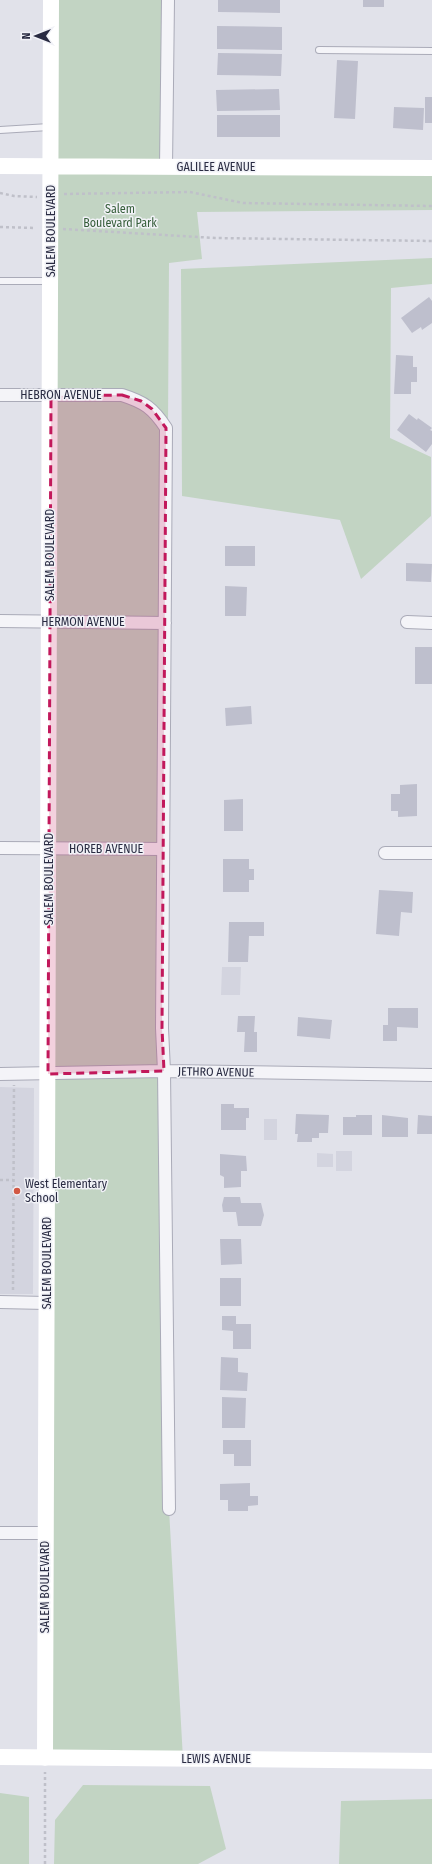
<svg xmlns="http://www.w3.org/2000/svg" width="432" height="1864" viewBox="0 0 432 1864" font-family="'Fira Sans Condensed',sans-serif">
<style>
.built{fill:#d3d4df}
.green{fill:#c2d4c3}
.building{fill:#bebfcd}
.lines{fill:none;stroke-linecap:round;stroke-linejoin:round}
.lane-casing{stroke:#aaabb8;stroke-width:8}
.street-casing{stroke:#aaabb8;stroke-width:14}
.path{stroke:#bfc0c9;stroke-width:2.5;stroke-dasharray:3 3;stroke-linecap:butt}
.lane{stroke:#f4f4f8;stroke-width:6}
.street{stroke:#f4f4f8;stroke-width:12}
.secondary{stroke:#fff;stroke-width:16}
.marked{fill:#c2185b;fill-opacity:0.2;stroke:#c2185b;stroke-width:3;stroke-dasharray:8 5;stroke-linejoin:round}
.poi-dot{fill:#d25844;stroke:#f1f2f7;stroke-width:1.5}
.labels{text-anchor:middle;stroke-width:3;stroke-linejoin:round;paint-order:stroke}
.street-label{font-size:12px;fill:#292b42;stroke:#f1f2f7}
.park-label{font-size:12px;fill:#365e3a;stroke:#f1f2f7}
.poi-label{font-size:12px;fill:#292b42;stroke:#f1f2f7;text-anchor:start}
</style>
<rect width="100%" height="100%" fill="#e1e2ea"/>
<path class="built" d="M222,967H241L240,995H221Z
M0,1087L34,1088L33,1294H0Z
M264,1119H277V1140H264Z
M336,1151H352V1171H336Z
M317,1153L333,1154V1167H317Z"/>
<path class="green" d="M52,0H168L166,166L432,168V210L197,212L202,259L169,263L164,1071L169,1509L183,1759L45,1758Z
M432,258V284L391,288L390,438L431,457V516L361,579L340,520L182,496L181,269Z
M83,1785L210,1786L226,1849L198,1864H54L55,1820Z
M0,1793L29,1797V1864H0Z
M432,1799V1864H339L341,1801Z"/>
<path class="building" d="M218,0H280V13L218,12Z
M363,0H384V7H363Z
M217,26L282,27V50L217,49Z
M218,53L282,54L281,76L217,75Z
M337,60L358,61L355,119L334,118Z
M279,89L280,110L217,111L216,90Z
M425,97H432V123H425Z
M394,107L424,108L423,130L393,128Z
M217,115H280V137H217Z
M429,297L432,301V323L422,330L421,327L412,333L401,318Z
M396,355L413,356V367H417V382H411V394H394Z
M409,414L417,420L418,418L432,428L430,430L432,431V444L426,452L397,430Z
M225,546H255V566H225Z
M406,563L432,564L431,582L406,581Z
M225,586L247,587L246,616H225Z
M415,647H432V684H415Z
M251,706L252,724L226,726L225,708Z
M417,784V816L398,817V811H391V794H400V785Z
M243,799V831H224V800Z
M223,859H249V869H254V880H249V892H223Z
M379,890L413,892L412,913L401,912L399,936L376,934Z
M229,922H264V936H249L248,962H228Z
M388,1008H418V1028L397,1027V1041H383V1025H388Z
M238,1016H255L254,1032H257V1052H244L245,1032H237Z
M298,1017L332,1020L330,1039L297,1036Z
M221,1104H234V1108H249V1118H246V1130H221Z
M296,1114L329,1115L328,1133H319V1138H312V1142H297L298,1134H295Z
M356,1115H372V1135H343V1117H356Z
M382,1115L408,1118V1137H382Z
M418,1115L432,1116V1134H417Z
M220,1154L246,1156L247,1171H241V1187L224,1188V1177L220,1175Z
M224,1197H240L241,1203H261L264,1215L261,1226H238L236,1212H223L222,1205Z
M220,1239H241L242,1264L221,1265Z
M220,1278H241V1306H220Z
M222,1316H236V1324H251V1349H233V1331L222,1330Z
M221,1357L238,1358V1372L248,1373L247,1391L220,1390Z
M222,1397L246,1398L245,1428H222Z
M223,1440H251V1466H234V1454H223Z
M250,1483V1496H258V1505L248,1506V1511H228V1500H220V1484Z"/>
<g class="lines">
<g class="lane-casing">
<path id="lane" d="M319,50L432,51
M0,130L49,127
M0,281H50"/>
</g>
<g class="street-casing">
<path id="street" d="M166,167L168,0
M0,395H122C144,402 153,408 166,428L162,1028L164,1071L169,1509
M0,621L165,623
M407,622L432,623
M0,848L163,849
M385,853H432
M0,1074L164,1071L432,1075
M0,1302L46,1303
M0,1533H45"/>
</g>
<path class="path" d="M0,193L14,196L37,197
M64,194L190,192L243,203L432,206
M0,227L36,228
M63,229L215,238L432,241
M0,1180H13
M13,1290L14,1085
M45,1864V1772"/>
<use href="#lane" class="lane"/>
<use href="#street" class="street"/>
<path class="secondary" d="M0,166L432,168
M0,1757L432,1761
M45,1758L51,0"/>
</g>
<path class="marked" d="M122,395L141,401L152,409L166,428L162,1028L164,1071L48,1074L51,396Z"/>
<circle class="poi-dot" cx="17" cy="1191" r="4"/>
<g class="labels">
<g class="street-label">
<text x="216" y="171">GALILEE AVENUE</text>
<text transform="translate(51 231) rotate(-90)" y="4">SALEM BOULEVARD</text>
<text x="61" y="399">HEBRON AVENUE</text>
<text transform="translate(50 555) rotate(-90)" y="4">SALEM BOULEVARD</text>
<text x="83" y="626">HERMON AVENUE</text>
<text x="106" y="853">HOREB AVENUE</text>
<text transform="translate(49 879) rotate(-90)" y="4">SALEM BOULEVARD</text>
<text transform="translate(216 1072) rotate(1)" y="4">JETHRO AVENUE</text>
<text transform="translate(47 1263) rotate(-90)" y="4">SALEM BOULEVARD</text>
<text transform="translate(45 1587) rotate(-90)" y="4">SALEM BOULEVARD</text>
<text x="216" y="1763">LEWIS AVENUE</text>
</g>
<g class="park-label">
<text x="120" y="213">Salem<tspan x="120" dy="14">Boulevard Park</tspan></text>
</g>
<g class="poi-label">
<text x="25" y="1188">West Elementary<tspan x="25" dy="14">School</tspan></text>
</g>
</g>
<g transform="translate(36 36) rotate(270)" stroke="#f1f2f7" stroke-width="3" paint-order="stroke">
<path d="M0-3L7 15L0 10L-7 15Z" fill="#292b42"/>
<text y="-6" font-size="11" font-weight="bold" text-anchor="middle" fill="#292b42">N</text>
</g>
</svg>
